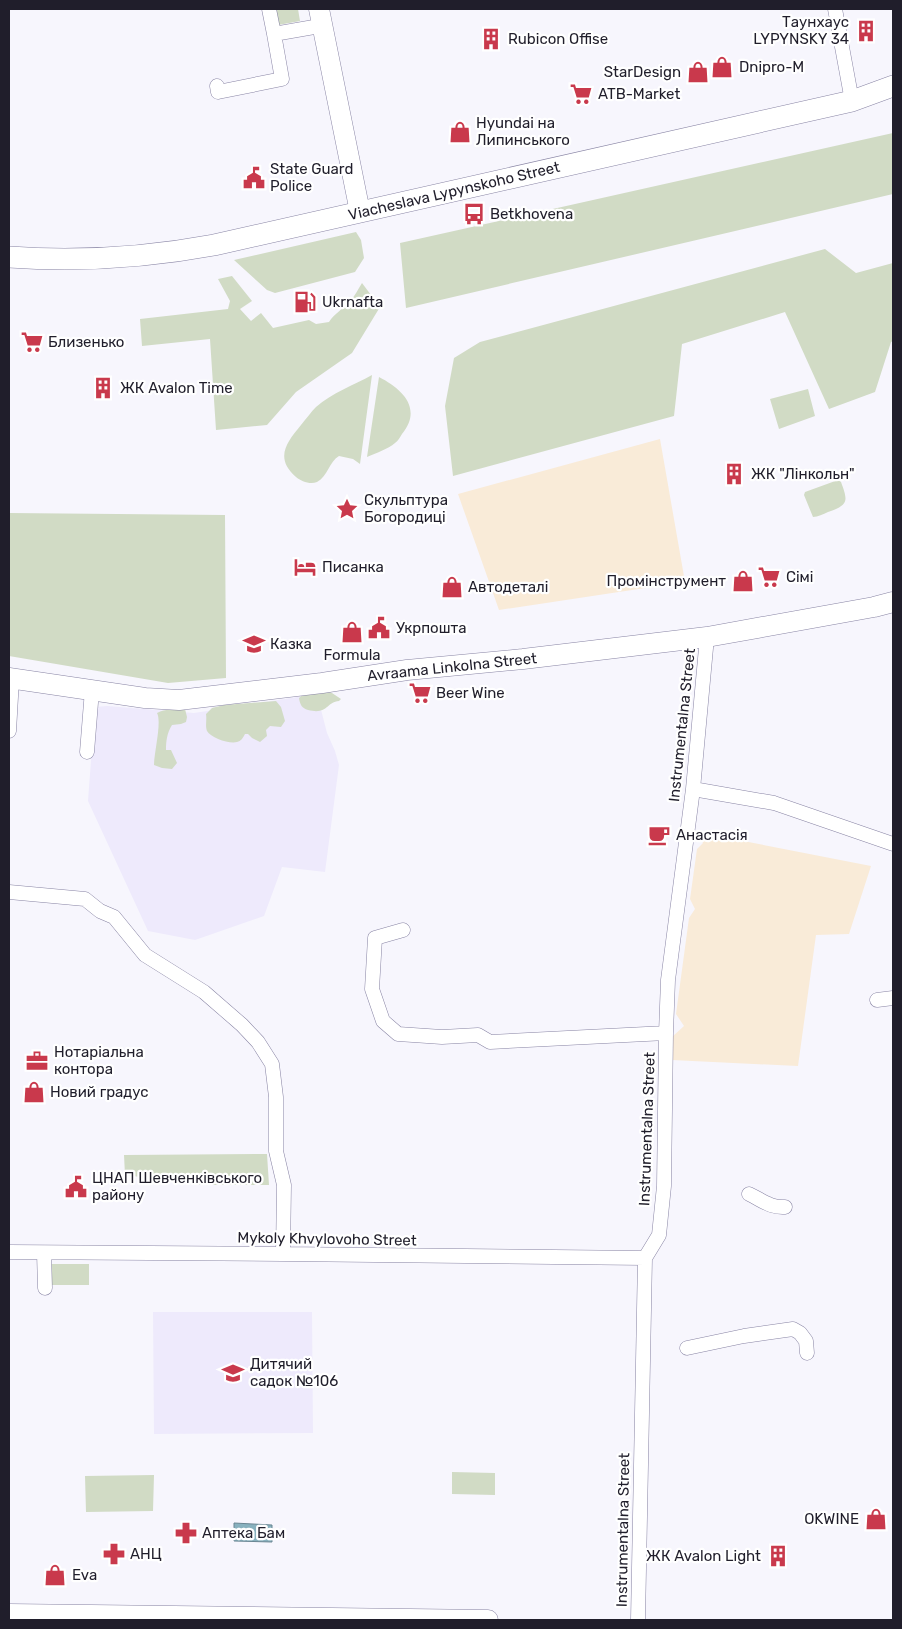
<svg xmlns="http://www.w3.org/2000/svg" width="902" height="1629" viewBox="0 0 902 1629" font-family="Rubik,sans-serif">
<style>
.industrial{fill:#f9ebd8}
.education{fill:#eeeafc}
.green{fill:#d1dbc5}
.water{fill:#88b1be;stroke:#698592}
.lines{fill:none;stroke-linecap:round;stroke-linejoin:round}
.street-casing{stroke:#8884a4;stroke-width:15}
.secondary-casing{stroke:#8884a4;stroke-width:21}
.primary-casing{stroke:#8884a4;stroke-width:22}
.street{stroke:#fff;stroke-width:14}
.secondary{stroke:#fff;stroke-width:20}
.primary{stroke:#fff;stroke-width:21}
.labels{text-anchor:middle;stroke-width:4.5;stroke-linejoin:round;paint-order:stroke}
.poi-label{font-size:15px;fill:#201e2b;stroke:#fff;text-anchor:start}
.street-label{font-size:15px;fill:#201e2b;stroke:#fff}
</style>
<rect width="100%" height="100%" fill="#f7f6fd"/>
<path class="industrial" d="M660,439L685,582L499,610L458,494Z
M697,832L871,866L849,934L816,935L798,1066L672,1060V1037L684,1026L676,1014L689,918L695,909L690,899L697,849L703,843Z"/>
<path class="education" d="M317,694L327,733L335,751L339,765L325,872L282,867L264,916L195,940L148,931L88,801L95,707L107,706L194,713Z
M153,1312H312L313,1433L154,1434Z"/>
<path class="green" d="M274,9H298L300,21L278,25Z
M893,133V194L406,308L400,243Z
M356,232L361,240L364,258L355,272L275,293L267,290L234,260Z
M825,249L856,273L893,263V341L891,342L875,392L829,409L785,312L682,344L674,416L453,476L445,406L454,358L480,342Z
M232,276L252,301L240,309L251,321L261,313L273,328L309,320L316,324L329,322C334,314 344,308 350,301C355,296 358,289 362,283L380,307L352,353L296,392L267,425L216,430L210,339L142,346L140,319L228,309L230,301L218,279Z
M372,375L360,464L353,459L339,456C329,462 328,476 317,482C310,485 301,481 296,477C274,458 287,442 301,425C306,419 311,412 316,407C332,393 354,385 372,375Z
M379,377C402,389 423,408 402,434C400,437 398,441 395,443C388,449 376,453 367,457Z
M808,389L815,416L779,429L770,399Z
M838,480L841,482C848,501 849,505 828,512C823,514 818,517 813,517L804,495L805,492Z
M9,513L225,515L226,678L168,683L9,656Z
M326,691L332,693L341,699L339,701C326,702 328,715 308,710C302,708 300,705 299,698L304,694Z
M276,701L281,707L285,721L281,727L270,726L266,730L267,736L260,742L252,738L248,734H245C243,738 241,741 237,742C229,744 211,738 207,731C205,726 207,720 206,714L212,708L224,705Z
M182,707L185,709L187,717L186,722L181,724L172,725C167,733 166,741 166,750H171L177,763L172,769L162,768L154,765C154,753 162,722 157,713C166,708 173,711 182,707Z
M267,1154L269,1185H202L125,1175L124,1155Z
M50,1264H89V1285H50Z
M452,1472L495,1473V1495L452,1494Z
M154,1475L153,1511L86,1512L85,1476Z"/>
<path class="water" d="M234,1523L272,1525V1542L234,1541Z"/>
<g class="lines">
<g class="street-casing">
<path id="street" d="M269,9L274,34
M835,9L852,101
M217,86L218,92L282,79L274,34L314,27
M9,731L12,679
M87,752L92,690
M693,789L774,803L893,844
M9,892L85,899L100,911L114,917L145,955L204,992L242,1025L258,1042L272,1064L276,1097V1151L284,1185L283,1254
M403,930L375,938L372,989L383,1021L398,1034L442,1037L478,1035L490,1042L666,1033
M877,1000L893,998
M749,1194C762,1200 770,1208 785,1207
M9,1252L283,1254L645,1258
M44,1253L45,1288
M687,1348L744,1336L793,1329L800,1333L806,1341L807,1353
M638,1620L645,1258L659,1235L664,1186L666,1033L668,980L693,789L707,637"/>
</g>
<g class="secondary-casing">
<path id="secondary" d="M319,9L360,212
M9,678L145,698L179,700L322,683L407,670L523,659L707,637L874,607L893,602
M9,1614L488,1620"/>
</g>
<g class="primary-casing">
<path id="primary" d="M9,257C79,262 144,258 214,245L852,101L893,86"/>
</g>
<use href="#street" class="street"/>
<use href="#secondary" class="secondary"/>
<use href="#primary" class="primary"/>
</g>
<defs>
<g id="building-bare" transform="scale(1.725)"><path d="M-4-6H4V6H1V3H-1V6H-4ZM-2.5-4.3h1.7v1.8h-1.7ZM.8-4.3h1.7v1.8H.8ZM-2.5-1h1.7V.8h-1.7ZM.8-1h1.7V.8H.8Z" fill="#c9394c" stroke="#fff" stroke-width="2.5" paint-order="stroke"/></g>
<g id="shop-bare" transform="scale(1.725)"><path d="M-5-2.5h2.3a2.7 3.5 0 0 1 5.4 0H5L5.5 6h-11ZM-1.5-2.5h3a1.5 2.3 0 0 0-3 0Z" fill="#c9394c" stroke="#fff" stroke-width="2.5" paint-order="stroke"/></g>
<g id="supermarket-bare" transform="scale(1.725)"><path d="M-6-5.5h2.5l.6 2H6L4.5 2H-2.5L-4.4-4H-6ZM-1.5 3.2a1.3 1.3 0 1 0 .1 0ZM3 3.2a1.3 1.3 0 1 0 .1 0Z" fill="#c9394c" stroke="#fff" stroke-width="2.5" paint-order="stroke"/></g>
<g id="civic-bare" transform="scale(1.725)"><path d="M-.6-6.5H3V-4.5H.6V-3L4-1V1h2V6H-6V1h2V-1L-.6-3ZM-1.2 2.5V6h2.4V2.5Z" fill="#c9394c" stroke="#fff" stroke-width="2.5" paint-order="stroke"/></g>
<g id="bus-bare" transform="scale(1.725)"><path d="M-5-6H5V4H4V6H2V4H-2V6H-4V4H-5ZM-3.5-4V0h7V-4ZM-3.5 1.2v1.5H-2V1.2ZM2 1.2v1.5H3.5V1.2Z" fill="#c9394c" stroke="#fff" stroke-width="2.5" paint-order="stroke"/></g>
<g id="fuel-bare" transform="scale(1.725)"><path d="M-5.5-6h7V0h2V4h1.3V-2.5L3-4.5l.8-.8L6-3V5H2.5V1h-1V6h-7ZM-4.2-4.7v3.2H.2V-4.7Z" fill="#c9394c" stroke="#fff" stroke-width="2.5" paint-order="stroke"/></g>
<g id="sight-bare" transform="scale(1.725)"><path d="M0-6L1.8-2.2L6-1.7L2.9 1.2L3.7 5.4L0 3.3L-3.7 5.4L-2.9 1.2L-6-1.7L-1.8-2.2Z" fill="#c9394c" stroke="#fff" stroke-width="2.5" paint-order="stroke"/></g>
<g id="hotel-bare" transform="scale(1.725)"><path d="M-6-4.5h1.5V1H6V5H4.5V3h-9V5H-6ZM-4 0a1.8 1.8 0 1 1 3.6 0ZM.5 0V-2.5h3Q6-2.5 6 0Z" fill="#c9394c" stroke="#fff" stroke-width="2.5" paint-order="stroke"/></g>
<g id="school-bare" transform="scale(1.725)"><path d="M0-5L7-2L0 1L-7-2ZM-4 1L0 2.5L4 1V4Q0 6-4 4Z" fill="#c9394c" stroke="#fff" stroke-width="2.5" paint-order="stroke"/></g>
<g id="cafe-bare" transform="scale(1.725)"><path d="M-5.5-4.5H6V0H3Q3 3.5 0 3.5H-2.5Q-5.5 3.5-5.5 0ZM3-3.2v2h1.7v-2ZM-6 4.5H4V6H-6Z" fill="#c9394c" stroke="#fff" stroke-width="2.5" paint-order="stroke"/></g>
<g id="office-bare" transform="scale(1.725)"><path d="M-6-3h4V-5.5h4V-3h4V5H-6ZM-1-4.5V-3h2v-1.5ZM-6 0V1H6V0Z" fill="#c9394c" stroke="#fff" stroke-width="2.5" paint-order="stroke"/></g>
<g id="pharmacy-bare" transform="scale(1.725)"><path d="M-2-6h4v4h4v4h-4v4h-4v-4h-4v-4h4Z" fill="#c9394c" stroke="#fff" stroke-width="2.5" paint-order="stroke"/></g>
</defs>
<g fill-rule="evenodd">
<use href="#building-bare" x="866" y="31"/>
<use href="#building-bare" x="491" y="39"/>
<use href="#shop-bare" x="722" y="67"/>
<use href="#shop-bare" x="698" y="72"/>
<use href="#supermarket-bare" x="581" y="94"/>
<use href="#shop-bare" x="460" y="132"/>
<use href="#civic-bare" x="254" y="178"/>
<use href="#bus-bare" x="474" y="214"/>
<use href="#fuel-bare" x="305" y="302"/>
<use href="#supermarket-bare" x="32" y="342"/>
<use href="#building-bare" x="103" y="388"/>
<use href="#building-bare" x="734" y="474"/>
<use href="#sight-bare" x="347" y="509"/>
<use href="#hotel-bare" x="305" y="567"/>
<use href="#supermarket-bare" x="769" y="577"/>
<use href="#shop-bare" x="743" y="581"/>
<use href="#shop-bare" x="452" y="587"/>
<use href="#civic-bare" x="379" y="628"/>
<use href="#shop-bare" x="352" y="632"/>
<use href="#school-bare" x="254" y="644"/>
<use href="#supermarket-bare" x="420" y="693"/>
<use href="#cafe-bare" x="659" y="835"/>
<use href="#office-bare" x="37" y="1061"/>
<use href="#shop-bare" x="34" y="1092"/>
<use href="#civic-bare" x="76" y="1187"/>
<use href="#school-bare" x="233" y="1373"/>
<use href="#shop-bare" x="876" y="1519"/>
<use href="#pharmacy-bare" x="186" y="1533"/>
<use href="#pharmacy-bare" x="114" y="1554"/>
<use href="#building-bare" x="778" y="1556"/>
<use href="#shop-bare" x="55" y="1575"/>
</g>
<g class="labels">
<g class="poi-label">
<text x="849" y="27" text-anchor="end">Таунхаус<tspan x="849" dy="17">LYPYNSKY 34</tspan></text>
<text x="508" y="44">Rubicon Offise</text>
<text x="739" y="72">Dnipro-M</text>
<text x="681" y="77" text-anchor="end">StarDesign</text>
<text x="598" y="99">ATB-Market</text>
<text x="476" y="128">Hyundai на<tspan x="476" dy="17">Липинського</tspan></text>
<text x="270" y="174">State Guard<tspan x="270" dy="17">Police</tspan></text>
<text x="490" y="219">Betkhovena</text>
<text x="322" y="307">Ukrnafta</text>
<text x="48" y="347">Близенько</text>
<text x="120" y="393">ЖК Avalon Time</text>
<text x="751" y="479">ЖК "Лінкольн"</text>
<text x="364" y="505">Скульптура<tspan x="364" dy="17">Богородиці</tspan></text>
<text x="322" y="572">Писанка</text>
<text x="786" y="582">Сімі</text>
<text x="726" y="586" text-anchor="end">Промінструмент</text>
<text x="468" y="592">Автодеталі</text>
<text x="396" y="633">Укрпошта</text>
<text x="270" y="649">Казка</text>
<text x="352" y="660" text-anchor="middle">Formula</text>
<text x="436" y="698">Beer Wine</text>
<text x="676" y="840">Анастасія</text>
<text x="54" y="1057">Нотаріальна<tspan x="54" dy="17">контора</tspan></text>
<text x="50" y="1097">Новий градус</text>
<text x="92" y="1183">ЦНАП Шевченківського<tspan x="92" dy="17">району</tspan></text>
<text x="250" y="1369">Дитячий<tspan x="250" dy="17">садок №106</tspan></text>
<text x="859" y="1524" text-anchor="end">OKWINE</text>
<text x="202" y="1538">Аптека Бам</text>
<text x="130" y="1559">АНЦ</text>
<text x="761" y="1561" text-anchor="end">ЖК Avalon Light</text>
<text x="72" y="1580">Eva</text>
</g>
<g class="street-label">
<text transform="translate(454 191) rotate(-13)" y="5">Viacheslava Lypynskoho Street</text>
<text transform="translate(452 667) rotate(-6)" y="5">Avraama Linkolna Street</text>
<text transform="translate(682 725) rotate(-84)" y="5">Instrumentalna Street</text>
<text transform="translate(647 1129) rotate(-88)" y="5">Instrumentalna Street</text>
<text transform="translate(327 1239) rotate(1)" y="5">Mykoly Khvylovoho Street</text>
<text transform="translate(623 1530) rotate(-89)" y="5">Instrumentalna Street</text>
</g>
</g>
<rect width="902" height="1629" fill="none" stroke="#201e2b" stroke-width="20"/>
</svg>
